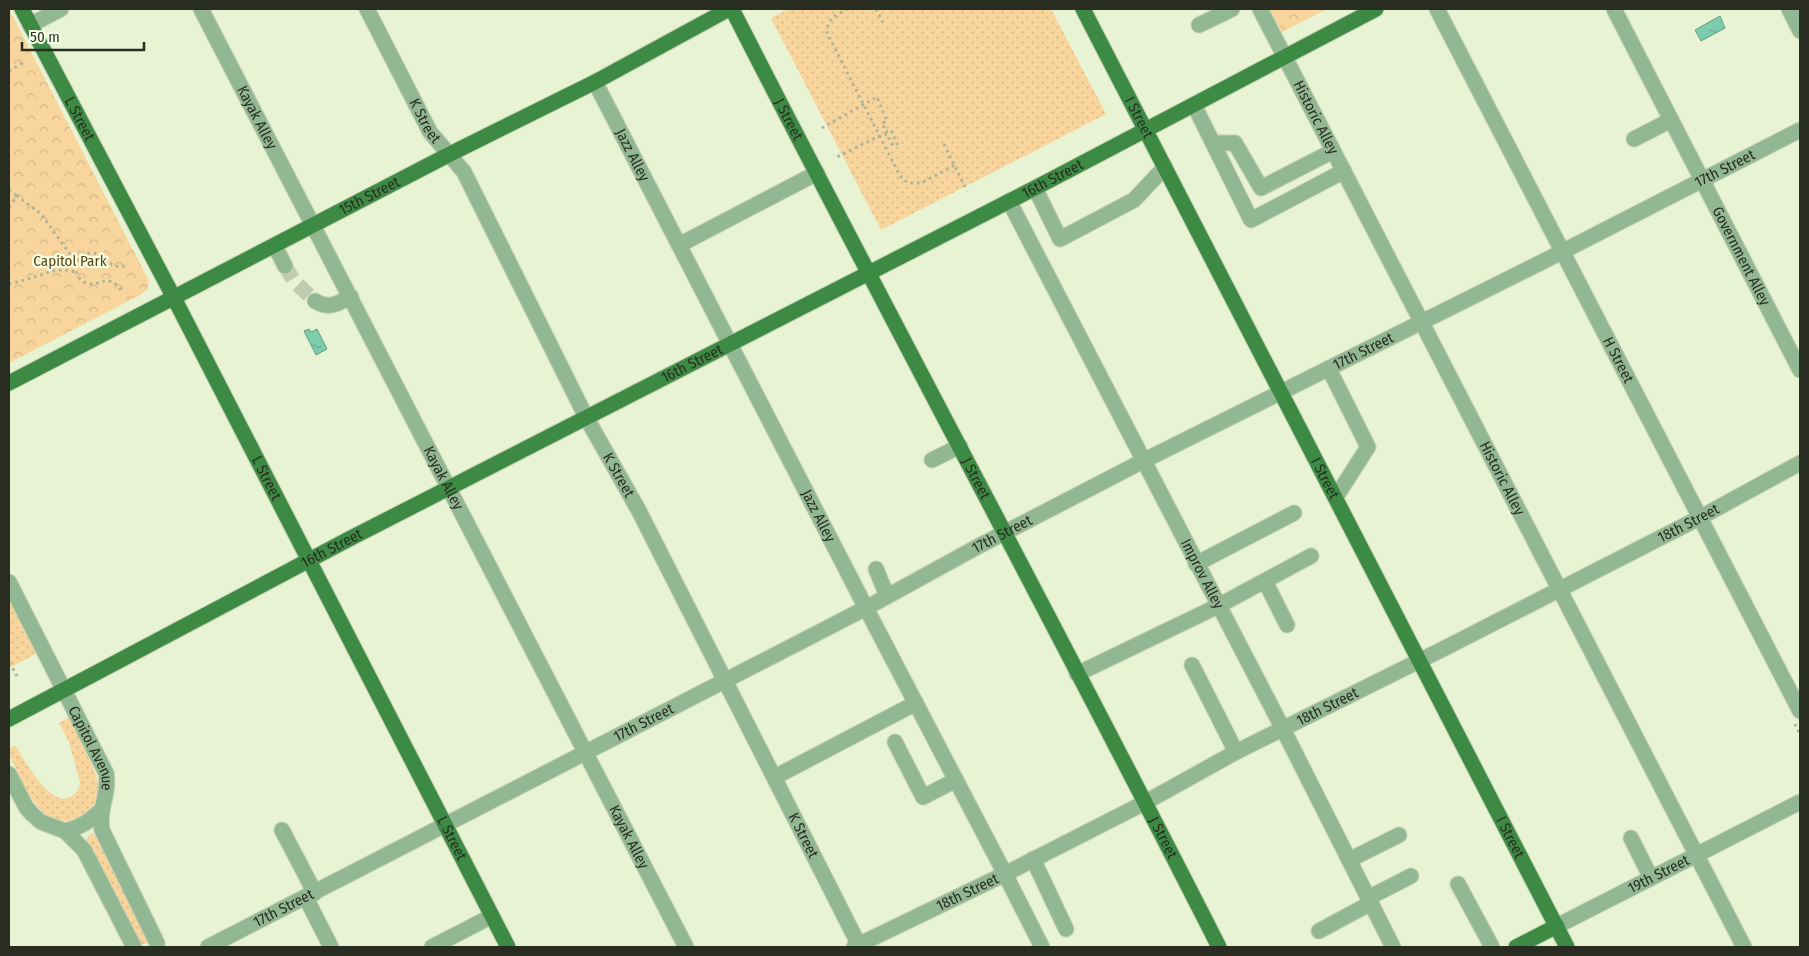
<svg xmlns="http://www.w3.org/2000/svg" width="1809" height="956" viewBox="0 0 1809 956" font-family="'Fira Sans Condensed',sans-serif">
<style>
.grass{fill:url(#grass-dots)}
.park{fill:url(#park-crowns)}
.water{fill:url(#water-ripples);stroke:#649c84}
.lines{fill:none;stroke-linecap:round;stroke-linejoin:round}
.minor-tunnel{stroke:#c1cbaf;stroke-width:15;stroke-dasharray:15 8;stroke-linecap:butt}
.minor-casing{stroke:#c5cfb3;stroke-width:17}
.major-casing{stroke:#c5cfb3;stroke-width:17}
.path{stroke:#abb49a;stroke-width:3;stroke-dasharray:2.5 4;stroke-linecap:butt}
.minor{stroke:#92b893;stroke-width:15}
.major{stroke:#3d8a45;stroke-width:15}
.labels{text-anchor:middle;stroke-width:4.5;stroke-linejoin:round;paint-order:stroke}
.street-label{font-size:15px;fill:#292d21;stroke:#f5ffe5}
.park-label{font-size:15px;fill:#5d4414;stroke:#f5ffe5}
</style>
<defs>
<pattern id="grass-dots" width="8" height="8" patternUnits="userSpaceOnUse" patternTransform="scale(1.25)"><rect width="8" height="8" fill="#f8d59c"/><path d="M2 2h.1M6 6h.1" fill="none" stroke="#d5b786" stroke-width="1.8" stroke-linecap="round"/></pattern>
<pattern id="park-crowns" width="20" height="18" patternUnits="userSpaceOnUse" patternTransform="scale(1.25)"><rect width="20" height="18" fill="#f8d59c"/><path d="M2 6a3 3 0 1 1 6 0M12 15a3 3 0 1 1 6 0" fill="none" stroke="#d5b786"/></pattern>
<pattern id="water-ripples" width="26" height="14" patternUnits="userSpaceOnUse" patternTransform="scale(1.25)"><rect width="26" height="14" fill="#7eccae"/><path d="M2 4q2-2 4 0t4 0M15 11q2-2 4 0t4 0" fill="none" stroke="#67a68d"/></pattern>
</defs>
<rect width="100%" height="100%" fill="#e7f3d3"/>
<path class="grass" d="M789,9H1051L1106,114L881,230L771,18Z
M9,594L38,653L9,668Z
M69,717C76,734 98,772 99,788C100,798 93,807 85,813C43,843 23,782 9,754V749L15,745C24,760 52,811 72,796C77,792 80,788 80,782L69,742L59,723Z
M91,833L96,836L148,937L147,943L141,945L87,844L86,840Z"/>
<path class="park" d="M9,9L149,281L147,290L140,295L9,363Z
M1269,9H1327L1282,32Z"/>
<path class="water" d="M1720,16L1725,28L1701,41L1695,30Z
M309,329L311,332L317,329L327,349L316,355L304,331Z"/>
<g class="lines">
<path class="minor-tunnel" d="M285,266L294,281L315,301"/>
<g class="minor-casing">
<g id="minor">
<path id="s1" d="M201,9L686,947"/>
<path id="s2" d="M367,9L430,132L464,172L586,417L639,511L860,947"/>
<path id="s3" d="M1260,9L1744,947"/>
<path id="s4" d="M1437,9L1800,711"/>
<path id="s5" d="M1614,9L1800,370"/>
<path d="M1789,9L1800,31"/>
<path d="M30,25L61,9"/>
<path d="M1199,25L1232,9"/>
<path id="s6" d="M595,82L866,608L1005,874L1042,947"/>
<path d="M1194,105L1251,220L1344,171"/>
<path d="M1634,139L1671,120"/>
<path d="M1213,143H1235L1261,188L1333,151"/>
<path d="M1035,188L1060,239L1134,200L1165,167"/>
<path id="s7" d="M1009,201L1283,729L1393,947"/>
<path d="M679,245L817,173"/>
<path d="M275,246L285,266"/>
<path d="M315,301C330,310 337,303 351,297"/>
<path d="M1329,369L1368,447L1336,497"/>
<path d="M932,460L960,446"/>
<path d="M1196,564L1294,513"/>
<path d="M876,569L887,596"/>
<path d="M1265,581L1287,625"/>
<path id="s8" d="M9,582L106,773C110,795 98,807 102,830L157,943V947"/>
<path d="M1192,665L1236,752"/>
<path d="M1077,674L1218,606L1311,556"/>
<path d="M895,742L923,797L956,780"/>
<path d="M9,774L26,807L32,814L41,822L65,831L84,850L134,947"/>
<path d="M775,777L916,703"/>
<path d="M282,830L315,893"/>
<path d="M65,831C81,827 90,821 101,810"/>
<path d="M1631,838L1651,878"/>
<path d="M1033,859L1066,929"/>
<path d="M1349,860L1399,835"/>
<path d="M1458,884L1492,947"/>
<path d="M306,898L331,947"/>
<path d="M1368,898L1411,876"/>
<path id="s9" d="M1557,926L1800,802"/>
<path d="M1319,931L1371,903"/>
<path id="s10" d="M208,947L866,608L977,547L1143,461L1540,263L1800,130"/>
<path d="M432,947L492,916"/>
<path id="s11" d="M854,947L1005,874L1146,802L1236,752L1447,647L1701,517L1800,463"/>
</g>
</g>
<g class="major-casing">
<g id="major">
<path id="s12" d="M22,9L174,298L508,947"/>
<path id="s13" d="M732,9C892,323 1060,633 1219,947"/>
<path id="s14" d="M1083,9L1567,947"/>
<path id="s15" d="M9,383L450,154L595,82L729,9"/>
<path id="s16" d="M9,719L351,538L1035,188L1376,9"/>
<path d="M1516,947L1557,926"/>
</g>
</g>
<path class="path" d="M848,9C836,15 827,18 827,33L900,176L908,183H921L955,165
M876,9L883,22
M9,71L23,63
M822,128L877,97L887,121L882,123L886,132L891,130L897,144L893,146L887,134L879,136L837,157
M944,144L967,191
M9,190L17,196
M9,207L17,196L41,214L76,262
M9,284L32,278L55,270H65L76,272
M121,290C106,271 100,288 86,283C71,277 73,254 90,253C105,251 109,273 128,265
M9,663L11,665L18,678
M1795,724L1800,735"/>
<use href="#minor" class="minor"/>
<use href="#major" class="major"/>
</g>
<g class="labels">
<g class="street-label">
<text dy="5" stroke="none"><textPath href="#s12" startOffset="124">L Street</textPath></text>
<text dy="5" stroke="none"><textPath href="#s1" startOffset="122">Kayak Alley</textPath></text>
<text dy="5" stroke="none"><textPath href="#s14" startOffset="122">I Street</textPath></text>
<text dy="5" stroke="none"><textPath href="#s3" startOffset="122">Historic Alley</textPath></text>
<text dy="5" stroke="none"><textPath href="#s2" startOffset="126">K Street</textPath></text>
<text dy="5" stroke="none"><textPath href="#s13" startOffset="124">J Street</textPath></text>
<text dy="5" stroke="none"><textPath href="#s6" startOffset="82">Jazz Alley</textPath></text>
<text dy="5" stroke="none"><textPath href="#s10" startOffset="1705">17th Street</textPath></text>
<text dy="5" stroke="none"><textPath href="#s16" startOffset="1175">16th Street</textPath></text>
<text dy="5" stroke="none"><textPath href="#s15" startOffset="406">15th Street</textPath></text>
<text dy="5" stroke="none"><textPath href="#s5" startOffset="278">Government Alley</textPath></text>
<text dy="5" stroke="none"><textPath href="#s10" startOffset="1300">17th Street</textPath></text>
<text dy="5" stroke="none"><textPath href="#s4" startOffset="395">H Street</textPath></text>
<text dy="5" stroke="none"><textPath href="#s16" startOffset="770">16th Street</textPath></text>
<text dy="5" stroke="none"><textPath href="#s2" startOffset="531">K Street</textPath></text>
<text dy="5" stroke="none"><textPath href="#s12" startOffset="529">L Street</textPath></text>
<text dy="5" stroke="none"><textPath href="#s1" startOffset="528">Kayak Alley</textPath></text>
<text dy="5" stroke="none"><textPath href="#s13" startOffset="529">J Street</textPath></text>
<text dy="5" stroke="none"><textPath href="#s14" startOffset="528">I Street</textPath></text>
<text dy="5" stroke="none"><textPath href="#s3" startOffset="528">Historic Alley</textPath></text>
<text dy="5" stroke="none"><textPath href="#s6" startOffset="488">Jazz Alley</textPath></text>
<text dy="5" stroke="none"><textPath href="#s11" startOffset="936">18th Street</textPath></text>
<text dy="5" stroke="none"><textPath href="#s10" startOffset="895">17th Street</textPath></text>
<text dy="5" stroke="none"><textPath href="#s16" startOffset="365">16th Street</textPath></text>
<text dy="5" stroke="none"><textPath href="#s7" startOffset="420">Improv Alley</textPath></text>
<text dy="5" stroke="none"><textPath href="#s11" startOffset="531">18th Street</textPath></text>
<text dy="5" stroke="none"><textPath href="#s10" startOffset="490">17th Street</textPath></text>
<text dy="5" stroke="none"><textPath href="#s8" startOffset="186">Capitol Avenue</textPath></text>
<text dy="5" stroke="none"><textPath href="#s2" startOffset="936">K Street</textPath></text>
<text dy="5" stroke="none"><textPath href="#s12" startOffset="934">L Street</textPath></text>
<text dy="5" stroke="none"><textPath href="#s13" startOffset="934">J Street</textPath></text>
<text dy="5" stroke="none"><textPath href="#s1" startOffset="932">Kayak Alley</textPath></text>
<text dy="5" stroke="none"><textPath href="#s14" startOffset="932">I Street</textPath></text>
<text dy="5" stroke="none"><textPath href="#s9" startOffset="114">19th Street</textPath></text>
<text dy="5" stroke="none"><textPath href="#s11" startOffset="126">18th Street</textPath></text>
<text dy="5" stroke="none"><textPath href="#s10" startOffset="85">17th Street</textPath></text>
</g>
<g class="park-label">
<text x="70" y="266">Capitol Park</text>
</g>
</g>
<rect width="1809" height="956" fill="none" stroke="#292d21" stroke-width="20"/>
<path d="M22 42v8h122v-8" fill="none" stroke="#292d21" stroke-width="2.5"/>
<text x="30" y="42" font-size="15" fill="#292d21" stroke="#f5ffe5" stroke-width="4" paint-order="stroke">50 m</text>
</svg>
